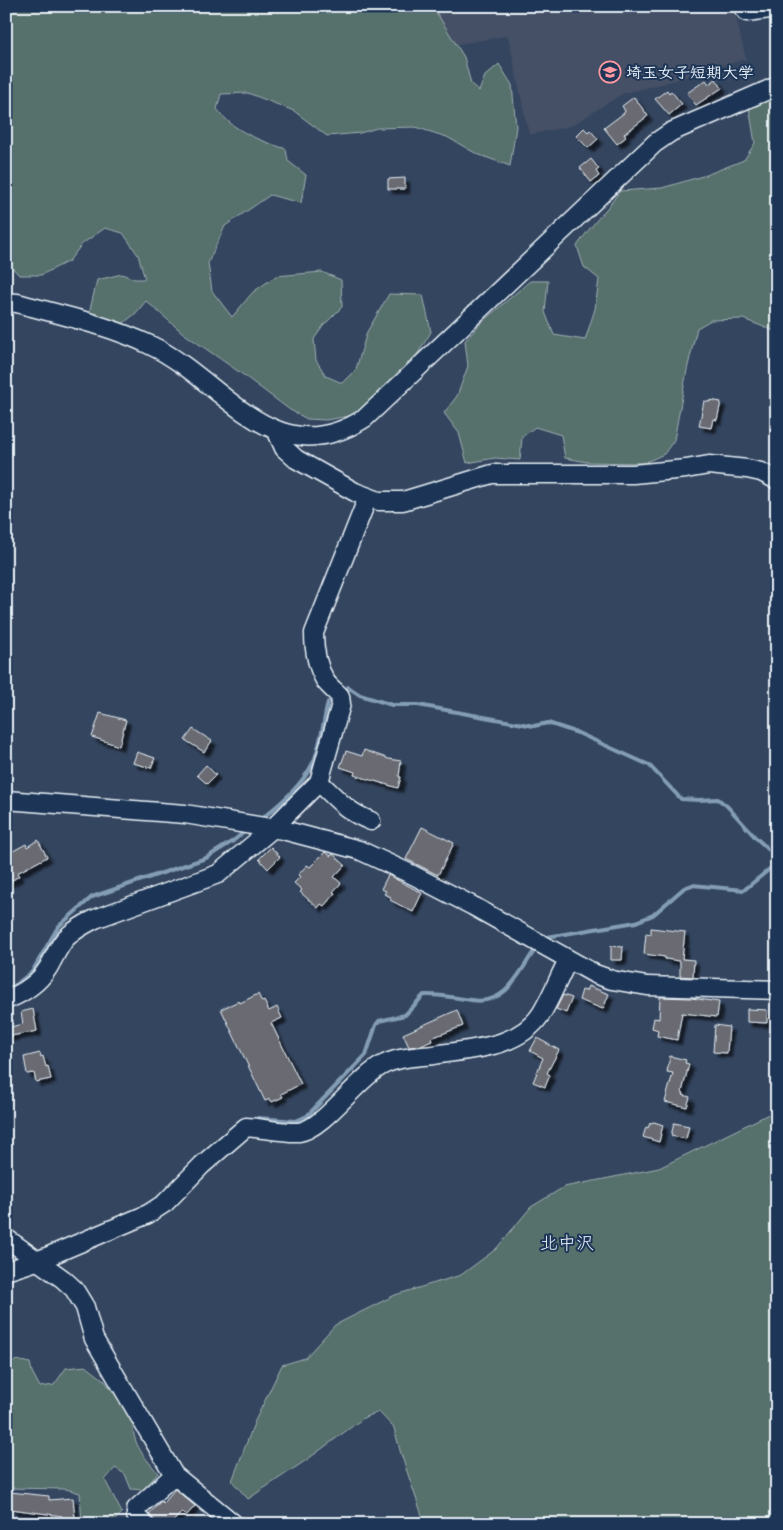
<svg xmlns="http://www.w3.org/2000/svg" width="783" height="1530" viewBox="0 0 783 1530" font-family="'Balsamiq Sans','Klee One',sans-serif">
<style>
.built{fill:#445065}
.green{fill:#566f6c;stroke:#9fb0b2}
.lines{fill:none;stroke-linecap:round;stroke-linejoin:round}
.stream{stroke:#849eb5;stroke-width:4}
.building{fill:#696b72;stroke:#e8f1f8;filter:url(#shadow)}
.minor-casing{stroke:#e8f1f8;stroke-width:21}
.minor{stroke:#1d3557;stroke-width:18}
.labels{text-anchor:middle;stroke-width:4;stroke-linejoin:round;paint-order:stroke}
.poi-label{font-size:16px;font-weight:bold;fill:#e8f1f8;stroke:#1d3557;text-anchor:start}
.neighbourhood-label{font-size:18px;fill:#e8f1f8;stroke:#1d3557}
</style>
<defs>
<filter id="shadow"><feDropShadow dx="4.5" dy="4.5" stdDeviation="1" flood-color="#0009"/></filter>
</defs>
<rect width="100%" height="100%" fill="#34455f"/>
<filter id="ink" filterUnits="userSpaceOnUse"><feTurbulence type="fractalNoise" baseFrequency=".02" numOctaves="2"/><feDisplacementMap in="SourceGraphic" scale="10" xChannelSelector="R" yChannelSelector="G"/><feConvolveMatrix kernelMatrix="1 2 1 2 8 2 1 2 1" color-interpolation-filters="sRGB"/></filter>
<g filter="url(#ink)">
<path class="built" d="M418,6H729L736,17L746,59L662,84L622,94L571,126L529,135L508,36L453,45Z"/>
<path class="green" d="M6,6H430L436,12L464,57L471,84L479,91L485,76L499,64L512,85L516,127L510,166L477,154L447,137L415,127L377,128L360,133L327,136L294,111L248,93L221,94L217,109C234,132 259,140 286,149L288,161L306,175L301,203L270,195L225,226L208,263L212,291L232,317L253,292L276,276L322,272L341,280L342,307L324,325L314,339L316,360L326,376L342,383L356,369L367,332L389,294L423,295L431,332L412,363L356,415L326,420L307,419L290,410L242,374L183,333L146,301L135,314L121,325L89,314L97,280L122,274L134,279H145L138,255L123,233L105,228L82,244L69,261L41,275H19L6,261Z
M777,95V332L743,319L711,320L697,328L687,370L674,440L664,454L644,463L587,462L565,458L561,435L535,427L522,437L520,460L495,458L467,463L459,433L444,413L457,396L468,366L465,341L482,322L530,281H548L545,312L554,335L585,340L595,309L599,279L584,267L577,246C590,226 607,210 620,191L662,188L706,175L744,160L755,143L749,107Z
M777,1110V1524H425L401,1454L394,1428L379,1412L365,1417L308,1459L248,1499L232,1481L255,1421L282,1365L305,1358L335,1325L395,1295L461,1275L496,1249L531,1207L564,1187L659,1168Z
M16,1360L30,1363L32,1372L40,1387L54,1385L66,1368L86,1366L104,1380L133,1417C131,1443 142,1454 158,1473L143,1490L131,1489L125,1474L115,1468L105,1480L122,1513L111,1524H82L80,1493L66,1489L6,1488V1370Z"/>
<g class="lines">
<path class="stream" d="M348,687L360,695L392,705H418L534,726L548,723L578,733L649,765L681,799L698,800L718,799L727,806L756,838L777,857
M260,820C280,804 301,787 313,763C320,749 324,719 328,702
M543,940L547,937L636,922L653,915L684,888L692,885L744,890L777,863
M6,989L14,986L32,972L58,927L92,897L206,858L233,841L248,829
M258,1118L296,1121L307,1116L366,1055L376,1025L379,1021L405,1015L424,995C441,994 455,998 471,1000C508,1006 519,971 537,947"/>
</g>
<path class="building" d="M716,79L722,88L696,105L687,93L706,80L709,84Z
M667,90L669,93L671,91L682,104L669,115L655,99Z
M634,97L648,116L624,134L626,137L617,144L604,128L624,113L625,111L622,106Z
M584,128L588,132L590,130L598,139L588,148L576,136Z
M591,159L599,169L596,171L599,176L591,182L580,168Z
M405,178V189H388V179Z
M710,400L721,402L717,420L713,419L711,428L699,426L704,401L710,402Z
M100,713L126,720L119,746L92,737Z
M193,729L212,741L204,752L185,740Z
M364,750L389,759L401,761L399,777H401L398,788L354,775L355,772L340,767L346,751L362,756Z
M137,752L155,758L151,768L133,763Z
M206,765L216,775L207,784L197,775Z
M422,827L454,843L438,875L406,859Z
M38,840L47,857L17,873L19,876L6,884V855L26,844L27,847Z
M271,847L280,857L268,869L259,859Z
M325,852L331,856L333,854L345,865L334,877L341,883L333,892L335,893L324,906L321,904L318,908L300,892L302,890L294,883L300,877L298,875L307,865L310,867Z
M388,875L422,893L413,912L390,900L391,897L384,894L386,891L381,889Z
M651,928L685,932L682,959L694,960L693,977L680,976V961L665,959V957L644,954L646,933L651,934Z
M611,946L623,947L622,960H611Z
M588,986L609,994L603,1009L579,1000L582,990L586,991Z
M258,994L262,1002L264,1001L269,1011L277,1007L282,1018L271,1023L301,1084L281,1094L283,1097L272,1102L270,1099L265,1101L221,1009L239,1001L240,1003Z
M563,995L572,998L566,1013L556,1009Z
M660,997L691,998L719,1002L717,1017L682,1013L677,1040L657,1036L658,1030L652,1028L654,1018L659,1019Z
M33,1009L37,1031L6,1037V1028L23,1024L21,1012Z
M747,1009L767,1010V1023L747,1022Z
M457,1010L463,1026L431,1038L432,1041L420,1046L409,1047L403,1034Z
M715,1025L729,1027L727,1053L713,1052Z
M537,1038L559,1050L547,1073L550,1075L545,1087L533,1082L543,1058L530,1051Z
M40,1053L41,1057L43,1056L46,1067L48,1066L51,1079L36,1082L34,1073L27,1074L24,1057Z
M670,1056L686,1060L685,1063L689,1064L682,1092L684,1093L683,1095L690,1097L687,1107L665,1102L673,1073L667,1072Z
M654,1122L663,1125L659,1142L643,1137L646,1127L648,1128L650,1123Z
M674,1123L689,1126L686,1139L671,1136Z
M175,1489L195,1506L187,1515L182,1512L171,1524H158L149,1514L161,1501L163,1503Z
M9,1492L49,1496V1500L73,1498L75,1518L62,1519V1516L11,1509V1503H8Z"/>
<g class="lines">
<g class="minor-casing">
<path id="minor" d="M742,6L747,12L777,8
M6,302L17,303C61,315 108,325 150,345C223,379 273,477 365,418L655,143L671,132L777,86
M277,432L284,448L296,459L355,492L379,501H403L492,474H633L686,469L709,465L747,469L761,472L777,480
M319,782C337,799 347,812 371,821
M6,800L185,814L283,830L359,850L413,875L473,906L595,974L612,980L647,986L777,990
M6,1000C24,993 38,984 48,968C54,958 58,947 66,938C74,930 85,924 95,919L218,874L272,829L319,782L341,704L340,696C336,692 330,687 326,682C317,667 314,650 314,633L368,497
M6,1238L63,1279L74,1289L85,1307L94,1339L174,1475L234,1524
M6,1271L37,1261L148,1214L165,1203L202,1165L246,1127C262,1128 284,1133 299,1132C323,1129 357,1079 381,1066C396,1057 417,1057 433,1055C469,1049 518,1049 541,1014C551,998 559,977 568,960
M144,1524L136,1516V1509L174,1475"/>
</g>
<use href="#minor" class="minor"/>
</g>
</g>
<defs>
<g id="university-ring" transform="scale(1.125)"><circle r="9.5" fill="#1d3557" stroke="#ff9aa2" stroke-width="1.5"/><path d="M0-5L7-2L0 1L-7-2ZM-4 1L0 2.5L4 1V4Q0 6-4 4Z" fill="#ff9aa2"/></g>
</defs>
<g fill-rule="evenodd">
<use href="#university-ring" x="610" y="72"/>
</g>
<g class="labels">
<g class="poi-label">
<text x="626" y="78">埼玉女子短期大学</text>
</g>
<g class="neighbourhood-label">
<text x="567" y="1249">北中沢</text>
</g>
</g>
<rect width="783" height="1530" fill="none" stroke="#1d3557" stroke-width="25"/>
<rect x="12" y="12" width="758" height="1505" fill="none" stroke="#e8f1f8" stroke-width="2" filter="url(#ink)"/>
</svg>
